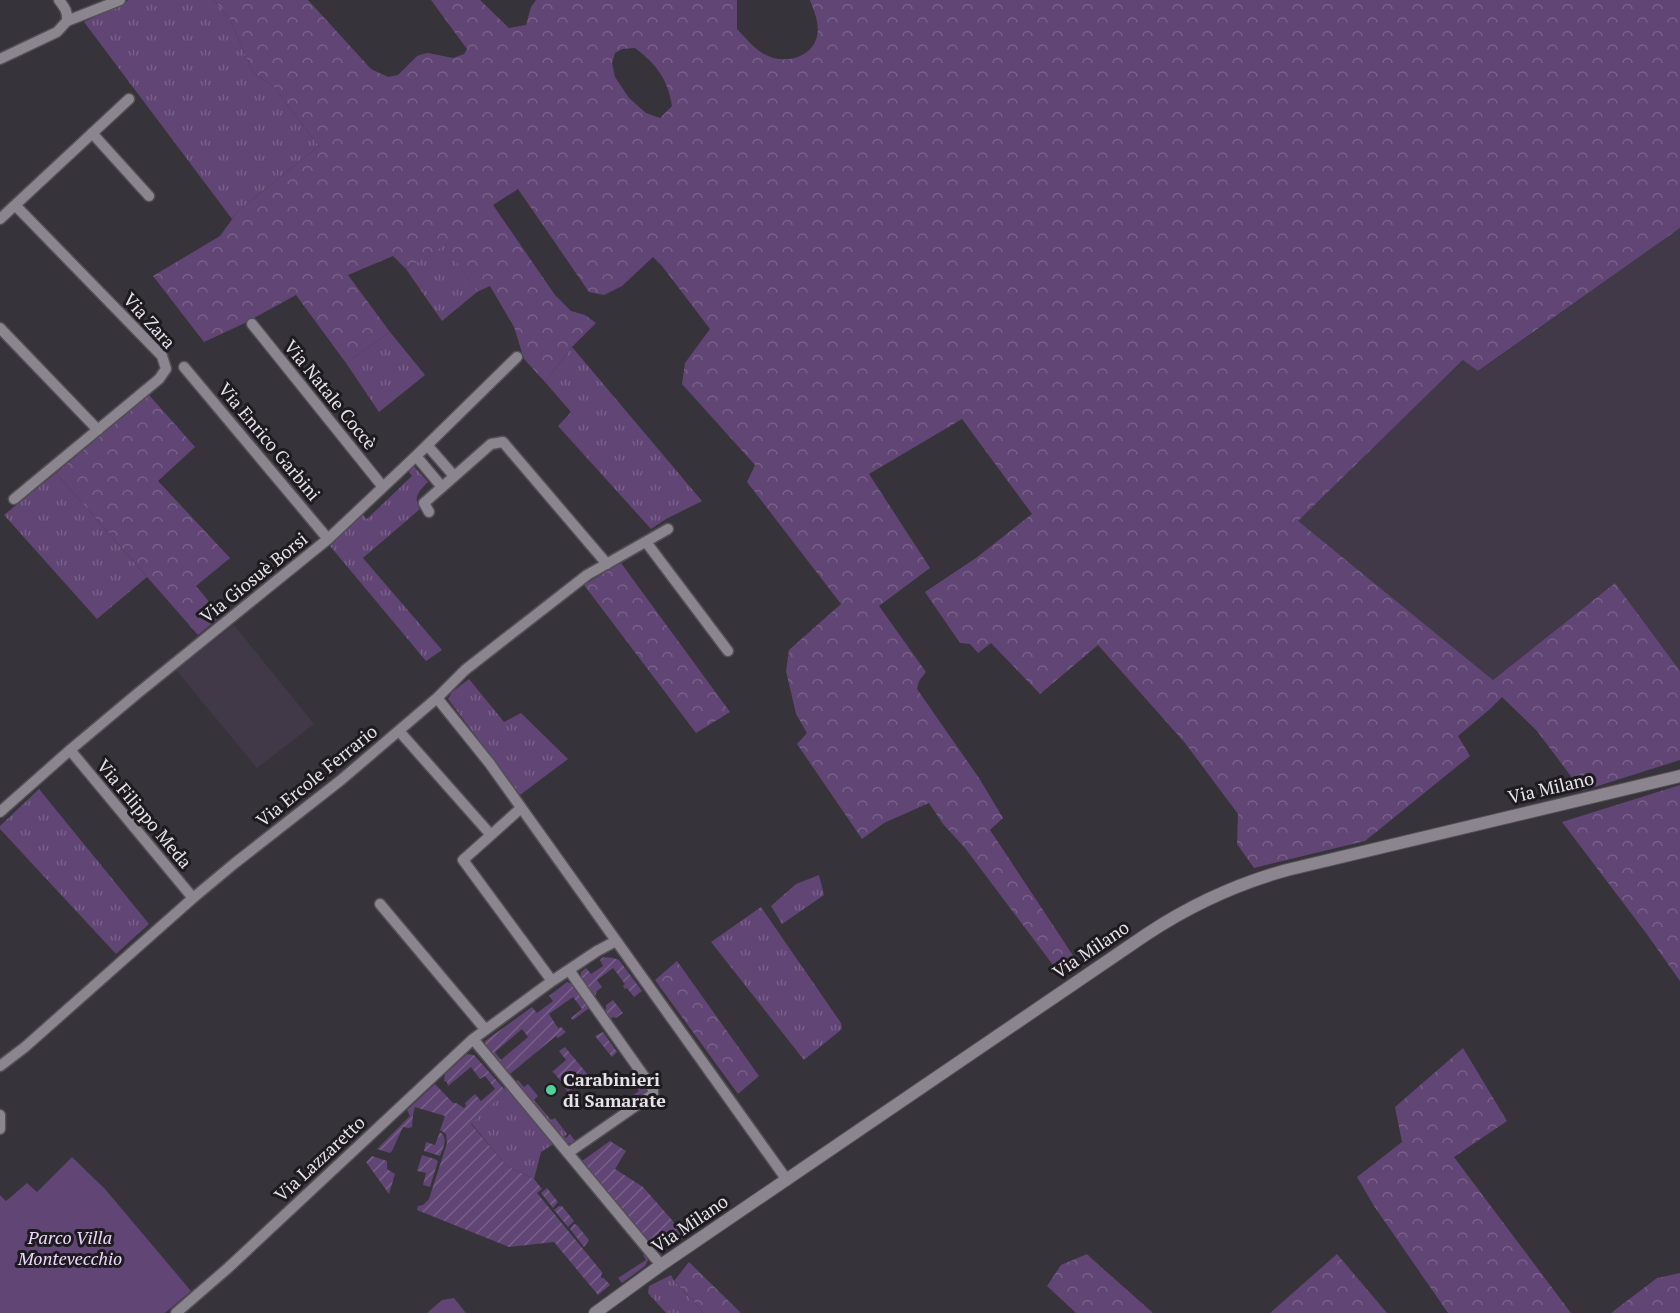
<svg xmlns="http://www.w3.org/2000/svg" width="1680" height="1313" viewBox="0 0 1680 1313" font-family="'PT Serif',serif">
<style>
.built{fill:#413947}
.grass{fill:url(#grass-tufts)}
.forest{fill:url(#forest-crowns);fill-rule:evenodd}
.park{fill:#614574}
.garden{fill:url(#garden-furrows);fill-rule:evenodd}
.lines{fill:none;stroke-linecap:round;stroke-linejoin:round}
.minor-casing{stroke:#534f55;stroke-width:13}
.tertiary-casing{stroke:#534f55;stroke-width:14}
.minor{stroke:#8b858f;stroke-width:10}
.tertiary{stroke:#8b858f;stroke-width:12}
.poi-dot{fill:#4fd399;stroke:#1d1b1f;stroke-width:2}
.labels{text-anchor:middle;stroke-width:6;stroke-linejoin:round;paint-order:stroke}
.street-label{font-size:18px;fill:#e6e3e8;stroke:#1d1b1f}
.poi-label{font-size:18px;font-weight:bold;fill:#e6e3e8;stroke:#1d1b1f;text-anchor:start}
.park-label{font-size:18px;font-style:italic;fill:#ecd8fc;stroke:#1d1b1f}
</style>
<defs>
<pattern id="grass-tufts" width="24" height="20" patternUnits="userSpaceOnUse" patternTransform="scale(1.5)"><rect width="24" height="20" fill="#614574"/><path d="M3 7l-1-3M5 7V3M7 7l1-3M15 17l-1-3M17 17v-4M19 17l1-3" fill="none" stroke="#786088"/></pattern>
<pattern id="forest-crowns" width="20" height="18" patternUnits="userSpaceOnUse" patternTransform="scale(1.5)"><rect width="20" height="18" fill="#614574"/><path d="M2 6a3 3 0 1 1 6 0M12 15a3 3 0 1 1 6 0" fill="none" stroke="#786088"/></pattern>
<pattern id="garden-furrows" width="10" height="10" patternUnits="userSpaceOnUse" patternTransform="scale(1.5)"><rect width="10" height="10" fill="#614574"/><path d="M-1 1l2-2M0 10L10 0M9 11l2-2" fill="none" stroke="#786088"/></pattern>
</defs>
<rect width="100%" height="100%" fill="#37333b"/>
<path class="built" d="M1680,228V671L1615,583L1493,680L1297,521L1464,360L1479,371Z
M234,625L314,724L257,768L176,670Z"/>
<path class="grass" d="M129,0H214L229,18L253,72L274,87L319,146L238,211L232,219L84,22Z
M445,244L477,292L442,321L406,269Z
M390,332L425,375L379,412L346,363Z
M572,347L702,501L666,519L651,529L558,426L571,412L545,382Z
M413,465L428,482C420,490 412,498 420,509L363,558L442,650L426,661L330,546L362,514L367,519L412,476L408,471Z
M56,473L147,577L97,619L4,515Z
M469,679L504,722L521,713L568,759L520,795L448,699L452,692Z
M39,789L149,924L116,954L0,829V826Z
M819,875L824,895L782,924L771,906L796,884Z
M761,907L841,1023L842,1029L804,1060L711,942Z
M518,1080L524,1087L528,1084L538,1096L534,1100L551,1120L555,1118L567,1134L564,1137L566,1138L570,1134L576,1142L573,1144L566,1143L516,1082Z
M507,1085L555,1143L541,1152L534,1179L507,1166L471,1123L506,1091L504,1088Z
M645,1254L648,1260L645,1266L622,1283L618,1278L646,1260L643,1255Z
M671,1275L674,1281L704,1313H666L648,1293L649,1286Z"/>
<path class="forest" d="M214,0H308L371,69L388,77L398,75L417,56L423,54L428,53L453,58L464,54L467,49L431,0H480L509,28L526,25L531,7L536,0H737V29C745,37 754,49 764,54C782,65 812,59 817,36C820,24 814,11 810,0H1680V228L1478,371L1463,360L1298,521L1493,680L1615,583L1680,671V760L1582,791L1537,731L1502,697L1490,709L1458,736L1470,756L1365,841L1254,868L1237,844L1238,814L1185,743L1098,645L1040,694L991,643L978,653L970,644L960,643L925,592L976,558L1032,514L962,419L869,474L930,568L879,606L926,672L919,681L917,689L979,778L1003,818L990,830L1080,966L1062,977L965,848L943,824L929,803L884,823L862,839L797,744L807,733L796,714L786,671L789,650L841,604L747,482L755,465L682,384L685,363L710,329L662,266L653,257L622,286L604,295L589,292L518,189L493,205L555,295L571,311L585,315L596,323L572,347L545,382L524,359L514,327L490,286L477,292L445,245L406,269L393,256L348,275L390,332L346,363L296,295L245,323L204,342L153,276L220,236L238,211L319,146L274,87L253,72L229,18ZM635,48C656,64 668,79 672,106L660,118L646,113L629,98L615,77L612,63L615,53L622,49Z
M149,395L195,447L158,481L230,558L196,586L221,616L198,635L56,473Z
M621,563L730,712L696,733L584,585Z
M1680,785V981L1646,933L1562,822Z
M677,961L759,1076L738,1094L655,980Z
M1463,1048L1507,1121L1454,1157L1571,1313H1448L1374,1206L1357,1177L1402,1142L1395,1107Z
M1087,1254L1091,1258L1153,1313H1076L1047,1286L1061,1265Z
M1337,1254L1387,1313H1270Z
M689,1262L741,1313H704L674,1281Z
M1680,1273V1313H1611L1657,1278Z"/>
<path class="park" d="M72,1157L105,1189L191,1291L165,1313H0V1195L6,1201L27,1183L37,1192Z
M454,1298L466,1313H427L442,1300Z"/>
<path class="garden" d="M603,957L613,958L619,960L642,991L634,997L627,988L625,989L623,986L625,984L613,968L597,980L602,987L597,991L595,996H593L581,979V972L586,968L591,974L603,966L600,960Z
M567,982L572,984L589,1008L573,1020L571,1018L582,1009L573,997L549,1014L558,1028L561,1027L566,1032L558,1038L556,1036L510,1074L485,1045V1041L532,1007L537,1013L553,1001L549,996ZM522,1029L528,1037L501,1060L495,1052Z
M613,1000L623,1013L616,1018L612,1017L611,1021L603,1010H606V1005Z
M603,1032L617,1052L612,1057L595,1036Z
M565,1047L588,1075L568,1092L564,1087L565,1086L554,1073L552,1072L566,1060L559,1051Z
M467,1054L474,1055L506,1091L471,1124L507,1166L534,1179L542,1189L537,1193L602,1272L601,1278H604L610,1285L598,1295L554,1242L509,1247L417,1210L418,1206L423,1205L429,1199L447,1143L446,1134L440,1130L445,1116L415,1107L413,1115L412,1127L409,1128L403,1127L392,1151L390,1153L377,1149L410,1116L407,1110L435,1084L453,1103H456L464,1108L466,1106L465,1103L475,1094L481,1101L495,1089L485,1076L480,1079L471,1067L448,1086L447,1082L444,1081L445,1074Z
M636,1079L641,1085L644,1083L647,1088V1093L643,1096L641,1094L624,1106L622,1103L639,1091L632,1081Z
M440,1132C449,1138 443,1148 440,1156L424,1151L426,1142L435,1145Z
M610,1141L626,1151L615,1169L643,1187L686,1236L662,1252L654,1248L582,1161Z
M422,1155L435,1159L438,1161L430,1187L423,1185L426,1173L417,1171Z
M372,1156L387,1161V1169L395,1174L389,1194L366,1162Z
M547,1188L558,1202L553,1208L541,1193Z
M559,1206H562L574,1221L568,1227L554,1210Z
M574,1224L577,1225L589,1240L584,1247L570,1229Z"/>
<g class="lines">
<g class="minor-casing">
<path id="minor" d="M59,0C64,7 68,11 67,21
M0,59L57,32L67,21L120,0
M92,133L149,196
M0,219L129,99
M252,324L383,487
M0,328L98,430
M184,367L328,539
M427,445L454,476
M416,456L442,487
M14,499L159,379L166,369L162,356L15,205
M429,512L424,503L491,444L503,442L607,564
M646,542L728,651
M437,698L490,764L787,1180
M399,731L491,835L463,860L552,981
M70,750L193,898
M0,812L70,750L138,693L328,539L416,456L517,357
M491,835L521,808
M380,904L485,1029
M473,1039L661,1265
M0,1066L25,1047L193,898L235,863L341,780L437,698L465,670L587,575L668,529
M0,1115V1129
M568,1153L653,1094V1089L569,970
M176,1313L228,1268L473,1039L552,981L597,951L616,941"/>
</g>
<g class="tertiary-casing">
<path id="tertiary" d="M595,1313L661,1265L1147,934C1191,905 1236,884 1287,870L1680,776"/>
</g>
<use href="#minor" class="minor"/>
<use href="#tertiary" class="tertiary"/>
</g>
<circle class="poi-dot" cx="551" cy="1090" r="6"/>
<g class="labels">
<g class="street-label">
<text transform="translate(149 321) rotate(48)" y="6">Via Zara</text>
<text transform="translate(330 395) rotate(51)" y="6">Via Natale Coccè</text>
<text transform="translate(269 442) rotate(50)" y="6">Via Enrico Garbini</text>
<text transform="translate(254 578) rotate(-39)" y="6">Via Giosuè Borsi</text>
<text transform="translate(317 776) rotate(-39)" y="6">Via Ercole Ferrario</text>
<text transform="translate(1551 788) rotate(-13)" y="6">Via Milano</text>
<text transform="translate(144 814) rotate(50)" y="6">Via Filippo Meda</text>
<text transform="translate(1091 950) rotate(-34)" y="6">Via Milano</text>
<text transform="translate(320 1159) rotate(-43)" y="6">Via Lazzaretto</text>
<text transform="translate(690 1224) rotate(-34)" y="6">Via Milano</text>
</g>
<g class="poi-label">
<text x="563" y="1086">Carabinieri<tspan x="563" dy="21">di Samarate</tspan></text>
</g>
<g class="park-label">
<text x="70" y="1244">Parco Villa<tspan x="70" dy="21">Montevecchio</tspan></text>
</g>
</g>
</svg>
